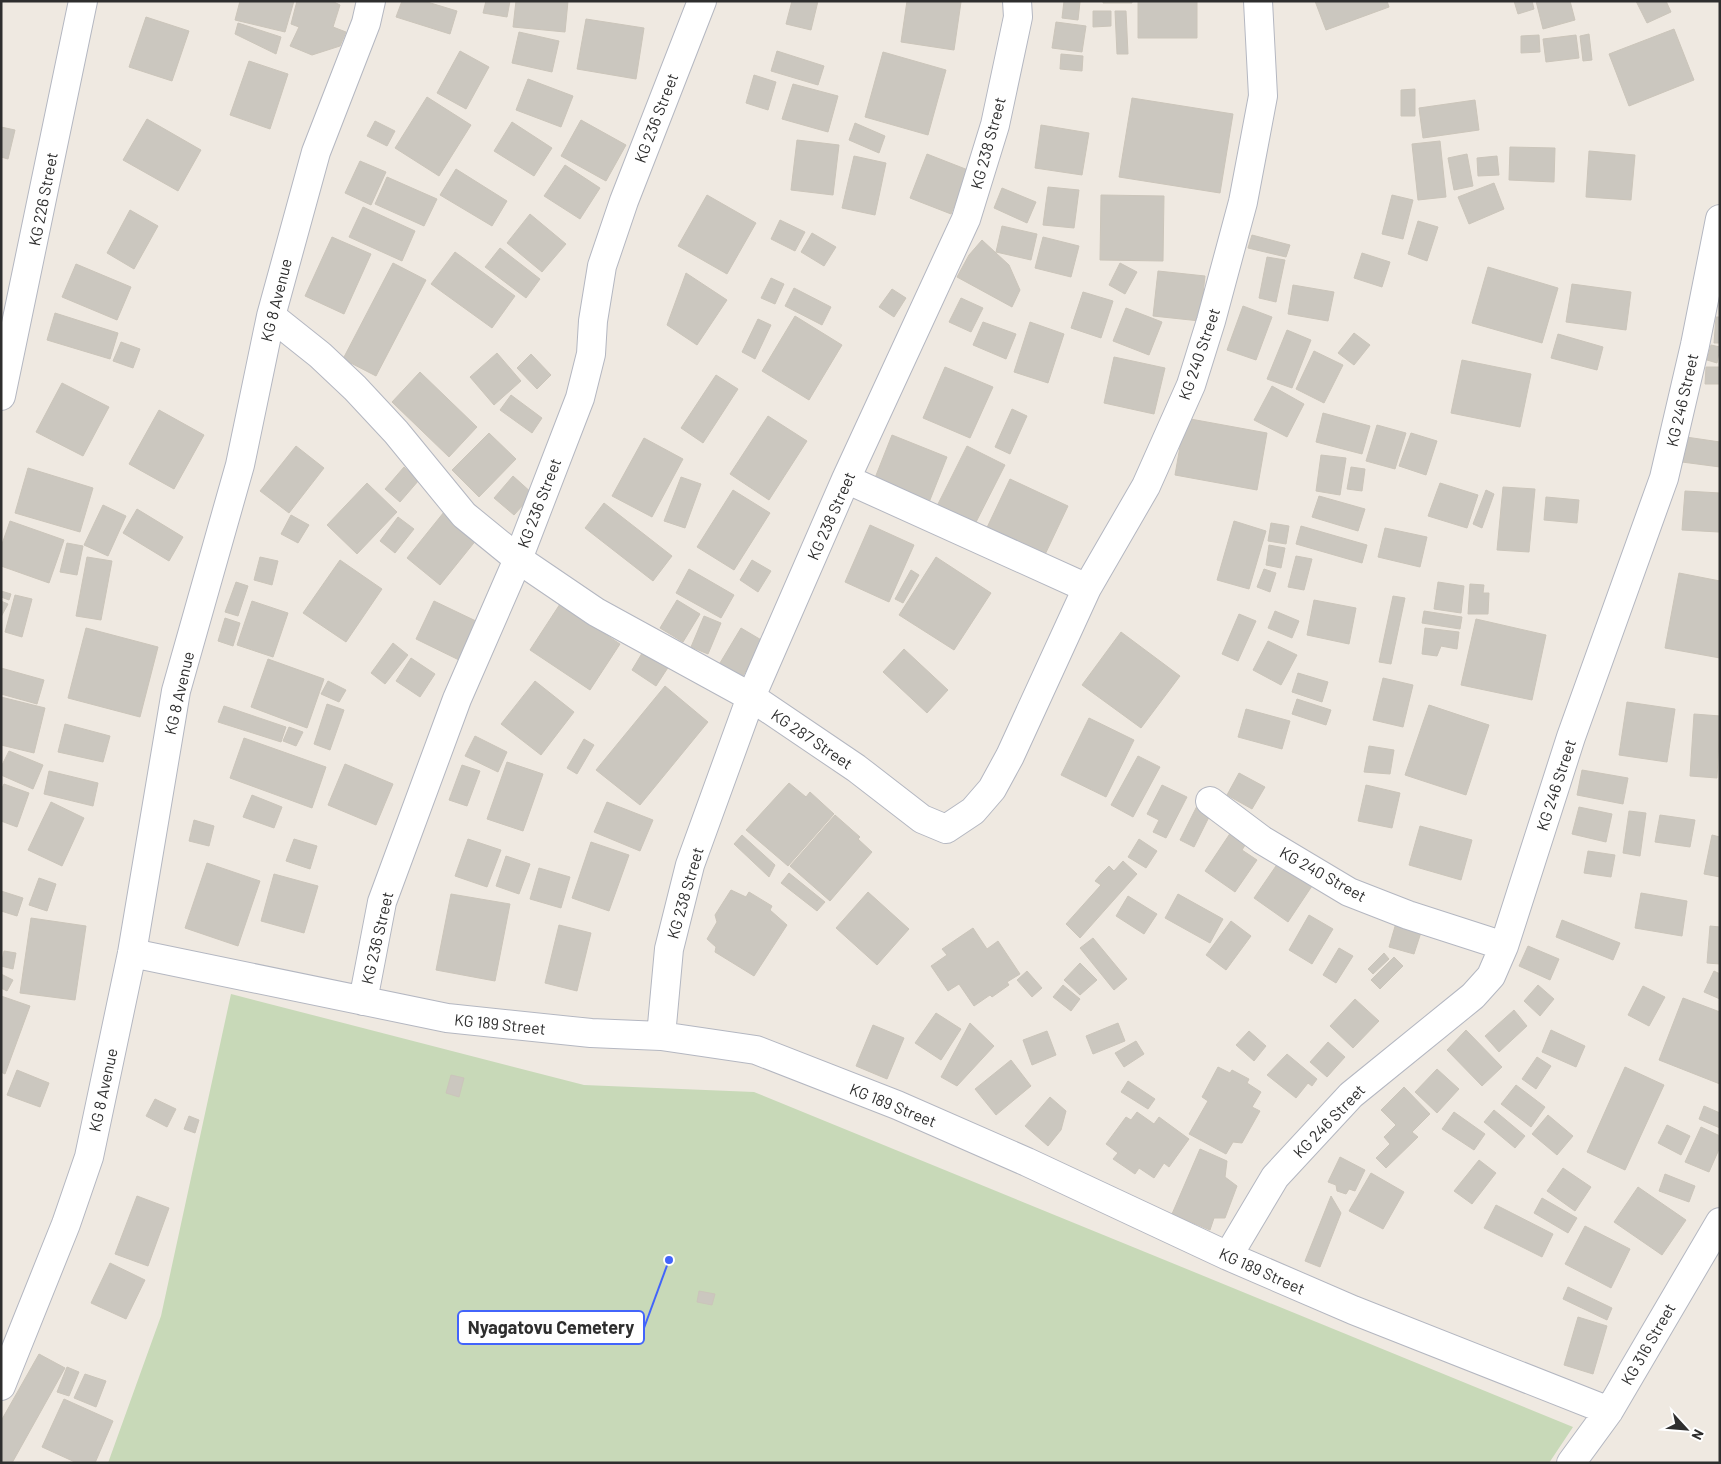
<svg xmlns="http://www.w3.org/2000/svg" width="1721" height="1464" viewBox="0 0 1721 1464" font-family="Barlow,sans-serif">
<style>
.cemetery{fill:#c8d9b8}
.building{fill:#cbc7bf;stroke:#cbc5ba}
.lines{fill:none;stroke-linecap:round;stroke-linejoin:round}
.minor-casing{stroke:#b4b7c1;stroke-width:30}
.minor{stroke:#fff;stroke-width:28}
.labels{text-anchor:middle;stroke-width:4;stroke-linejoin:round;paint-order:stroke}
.street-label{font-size:16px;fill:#2e2e2e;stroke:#fff}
.leader{fill:none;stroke:#4264fb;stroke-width:2}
.callout-dot{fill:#4264fb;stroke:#fff;stroke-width:2}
.callout{fill:#fff;stroke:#4264fb;stroke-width:2}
.callout-label{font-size:18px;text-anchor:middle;font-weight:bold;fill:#2e2e2e}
</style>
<rect width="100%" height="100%" fill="#efe9e1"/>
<path class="cemetery" d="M231,994L584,1085L754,1092L1573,1427L1549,1463H108L161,1316Z"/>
<path class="building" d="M240,1H294L285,32L235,20Z
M297,1H332L340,5L333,27L346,32L340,46L312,55L290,46L299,27L291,24Z
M402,1H424L457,11L450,34L396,17Z
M486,1H510L507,17L483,13Z
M516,1H568L565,32L513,27Z
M792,1H818L811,30L786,24Z
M907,1L961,2L954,50L901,42Z
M1064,1L1080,2L1078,20L1062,18Z
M1103,1H1132V3H1103Z
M1138,1H1197V38H1138Z
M1315,1H1387L1389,7L1326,30Z
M1514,1H1532L1534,9L1518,14Z
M1536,1H1570L1575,20L1543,29Z
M1636,1H1666L1671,12L1647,23Z
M1093,11H1111V26L1093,27Z
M1115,11H1126L1128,54H1117Z
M146,17L189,31L172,81L129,67Z
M586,19L644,28L636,79L577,69Z
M1056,22L1086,26L1082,52L1052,48Z
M238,23L281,37L276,54L235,34Z
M1674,29L1694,80L1629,106L1609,54Z
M519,32L559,41L552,72L512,63Z
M1589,34L1592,60L1583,61L1580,36Z
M1539,35L1540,52L1521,53V36Z
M1576,35L1579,58L1546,62L1543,39Z
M460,51L489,67L466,109L437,93Z
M777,51L824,66L818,85L771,71Z
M883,52L946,70L928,135L865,117Z
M1061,54L1083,56L1082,71L1060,69Z
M249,61L288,74L270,129L230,115Z
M754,75L776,82L768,110L746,103Z
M528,79L573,96L561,127L516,110Z
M793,84L838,96L828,132L782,119Z
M1415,89V116H1401V90Z
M427,97L471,125L439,176L395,148Z
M1132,98L1233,114L1220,193L1119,177Z
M1475,100L1479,130L1423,138L1419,108Z
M147,119L201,150L178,191L123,160Z
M581,120L626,145L606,181L561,156Z
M375,121L395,131L387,146L367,136Z
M512,122L552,148L534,176L494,151Z
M855,123L885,136L879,153L849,140Z
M1041,125L1089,133L1082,175L1035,168Z
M1,127L15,130L8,159L1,157Z
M797,140L839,145L833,195L791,190Z
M1440,141L1446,197L1418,200L1412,144Z
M1510,147L1555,148L1554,182L1509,180Z
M1589,151L1635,155L1631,200L1586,197Z
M927,154L968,170L951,214L910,198Z
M1467,154L1473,186L1454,190L1448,158Z
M854,156L886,163L875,215L842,208Z
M1497,156L1499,175L1478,176L1477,158Z
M360,161L386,172L371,205L345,193Z
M565,165L600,188L580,219L544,196Z
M456,169L507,201L492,226L440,195Z
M387,177L437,199L424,226L375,204Z
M1494,183L1504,209L1469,224L1458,197Z
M1048,187L1079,190L1074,228L1043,225Z
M1002,188L1036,202L1027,223L994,208Z
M707,195L756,223L727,274L678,246Z
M1101,195L1164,196L1163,261L1100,260Z
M1392,195L1413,200L1403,239L1382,234Z
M363,207L415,231L402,261L349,237Z
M130,210L158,226L134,269L107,253Z
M530,214L566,244L542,272L507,243Z
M780,220L805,232L795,251L771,239Z
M1418,221L1438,227L1427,261L1408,254Z
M1002,226L1037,234L1031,260L996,252Z
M812,233L836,247L824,266L801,252Z
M1252,235L1290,245L1286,257L1248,248Z
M332,237L371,254L344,314L305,296Z
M1043,237L1079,246L1071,277L1035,268Z
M982,240L1009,265L1020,290L1012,307L957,277L969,255Z
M500,248L540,279L526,298L485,267Z
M455,252L515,296L492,328L431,284Z
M1362,253L1390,262L1382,287L1354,278Z
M1267,257L1285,260L1276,302L1259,298Z
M393,263L426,280L376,376L343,359Z
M1120,263L1137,272L1125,294L1109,285Z
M76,264L131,287L117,320L62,297Z
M1488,267L1558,288L1542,343L1472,323Z
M1158,271L1205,276L1200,321L1153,316Z
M686,273L727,300L697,345L667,325Z
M771,278L784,284L775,304L761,298Z
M1572,284L1631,292L1626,330L1566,322Z
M1293,285L1334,292L1328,321L1288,314Z
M794,288L831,307L822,325L785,306Z
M892,289L906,298L894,317L879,307Z
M1083,292L1113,301L1101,338L1071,328Z
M961,298L983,308L971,332L949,322Z
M1243,306L1272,317L1256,360L1227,350Z
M1126,308L1162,322L1149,355L1113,341Z
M55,313L118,333L110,359L47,340Z
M795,316L842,345L809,400L762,371Z
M1716,317H1720V343H1714Z
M758,319L771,325L755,359L742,352Z
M983,322L1016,334L1006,359L973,345Z
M1030,322L1064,334L1048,383L1014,372Z
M1287,330L1311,340L1292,388L1267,379Z
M1354,333L1370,345L1354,365L1338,353Z
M1558,334L1603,347L1597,370L1551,358Z
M121,342L140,349L133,368L113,361Z
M1711,345L1720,347L1717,363L1707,360Z
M1314,351L1343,365L1324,403L1296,389Z
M497,353L521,381L494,405L470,377Z
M531,354L551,375L537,389L517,368Z
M1114,357L1165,368L1154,414L1104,403Z
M1462,360L1531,374L1520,427L1451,413Z
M945,367L993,387L970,438L923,418Z
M1706,367H1720V384H1705Z
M420,372L477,427L449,457L392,402Z
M716,375L738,389L703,443L681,428Z
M62,383L109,407L83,456L36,432Z
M1272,386L1304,404L1287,437L1254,420Z
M511,395L542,418L532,433L500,410Z
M1012,409L1027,416L1010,454L995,447Z
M159,410L204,435L174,489L129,464Z
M1323,413L1370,426L1362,454L1316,442Z
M768,416L807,441L769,500L730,474Z
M1185,418L1267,433L1257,490L1175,475Z
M1377,425L1406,433L1395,469L1366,461Z
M489,433L516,459L479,497L452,470Z
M1411,433L1437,441L1426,475L1399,466Z
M892,435L947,457L926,510L871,488Z
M1686,437L1720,442V467L1682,462Z
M644,438L683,459L652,517L612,496Z
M296,446L324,468L289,513L260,491Z
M967,446L1005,465L972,530L934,512Z
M1321,455L1346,458L1340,495L1316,491Z
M404,467L419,480L400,502L385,489Z
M1351,467L1365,469L1362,491L1347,489Z
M28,468L93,488L80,532L15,513Z
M513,476L533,494L514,515L494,498Z
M681,477L701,484L685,528L664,521Z
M1010,479L1068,506L1041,563L983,536Z
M367,483L397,512L357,554L327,525Z
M1440,483L1478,495L1467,528L1428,516Z
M1503,487L1535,489L1529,552L1497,550Z
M733,490L770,513L734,570L697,547Z
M1486,490L1494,494L1482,528L1473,524Z
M1685,491L1720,493L1719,532L1682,530Z
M1319,496L1365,509L1358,531L1312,517Z
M1546,497L1579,500L1577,523L1544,520Z
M604,503L672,556L653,581L585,528Z
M103,505L126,516L108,556L84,545Z
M137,509L183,537L169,561L123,533Z
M444,512L477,539L440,585L407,558Z
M291,515L309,525L298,543L281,534Z
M398,517L414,529L395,553L380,541Z
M10,521L64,540L49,583L1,566V547Z
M1234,521L1266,531L1249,589L1217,580Z
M1271,523L1289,526L1286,544L1268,541Z
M870,525L914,545L889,602L845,582Z
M1301,526L1367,545L1362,563L1296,544Z
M1385,528L1427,537L1420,567L1378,557Z
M67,543L83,546L77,575L60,572Z
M1269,545L1285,548L1281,568L1266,565Z
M1296,556L1312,559L1304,590L1288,587Z
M87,557L112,561L101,620L76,616Z
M260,557L278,561L272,585L254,580Z
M936,557L991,593L954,650L899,615Z
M340,560L382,589L346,642L303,613Z
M752,560L771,571L758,592L740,580Z
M689,569L734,595L721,618L676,593Z
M1264,569L1276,573L1270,592L1257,587Z
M911,570L919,575L903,603L895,599Z
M1679,573L1720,581V658L1665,648Z
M236,582L248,586L238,616L225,612Z
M1438,582L1464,586L1461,613L1434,609Z
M1470,584L1484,585L1483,593H1489L1488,614H1468Z
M1,591L11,594L9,600L1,597Z
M15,595L32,599L22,637L5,632Z
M1393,596L1405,598L1391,664L1379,662Z
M677,600L700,614L683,642L660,628Z
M1314,600L1356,608L1349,644L1307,635Z
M1,601L8,604L1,617Z
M252,601L288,613L273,657L237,645Z
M434,601L478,622L459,660L416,639Z
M560,604L620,644L590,690L530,650Z
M1275,611L1299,621L1292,638L1268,628Z
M1424,611L1462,617L1460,629L1422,623Z
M1239,614L1256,621L1238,661L1222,654Z
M704,616L721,623L708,654L691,647Z
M225,618L240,623L233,646L218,641Z
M1476,619L1546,635L1532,700L1461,685Z
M86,628L158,647L140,717L68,698Z
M741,628L763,641L740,681L717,668Z
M1425,628L1459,632L1457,649L1441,646L1437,656L1422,654Z
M1121,632L1180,676L1141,728L1082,685Z
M1268,641L1297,655L1281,685L1253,670Z
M393,643L408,655L385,684L371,673Z
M904,649L948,690L927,713L883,672Z
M644,650L669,666L656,686L632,670Z
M411,658L435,674L420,697L396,681Z
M268,659L324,679L307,728L251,707Z
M1,668L44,680L37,704L1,694Z
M1298,673L1328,682L1322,702L1292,692Z
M1383,678L1413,685L1403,727L1373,720Z
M328,681L346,690L339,702L321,694Z
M535,681L574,712L541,755L501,724Z
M665,686L708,722L640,805L596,770Z
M1,697L45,708L34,753L1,745Z
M1297,699L1331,710L1326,725L1292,714Z
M1627,702L1675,709L1667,762L1619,755Z
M327,704L344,710L330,750L314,744Z
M1429,705L1489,725L1466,795L1405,775Z
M224,706L286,727L281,742L218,722Z
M1246,709L1290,721L1282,749L1238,737Z
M1694,714L1720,716L1717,778L1690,776Z
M1089,718L1134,740L1106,797L1061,775Z
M65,724L110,736L103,762L58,752Z
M289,727L303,732L296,746L283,741Z
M475,736L507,752L498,772L465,756Z
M244,738L326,767L312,808L230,778Z
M584,739L594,745L577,774L567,768Z
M1369,746L1394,750L1390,774L1364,772Z
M9,751L43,765L33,789L1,775V767Z
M1138,756L1160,767L1133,817L1111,805Z
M507,762L543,774L523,831L487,819Z
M345,764L393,784L376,825L328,805Z
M462,765L480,771L467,806L449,800Z
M1582,770L1628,778L1623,804L1577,795Z
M49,771L98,783L93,806L44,794Z
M1239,773L1265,787L1252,809L1227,795Z
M789,783L806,797L810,792L834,814L788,866L746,830Z
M4,784L29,793L17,827L1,821V790Z
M1162,785L1187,797L1166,838L1153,832L1159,820L1147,814Z
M1366,785L1400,793L1392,828L1358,821Z
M252,795L282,807L274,828L243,817Z
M51,802L84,818L62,866L28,850Z
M607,802L653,820L640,851L594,832Z
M1198,804L1212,811L1194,847L1180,840Z
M1579,807L1612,814L1606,842L1572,834Z
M1629,811L1646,813L1640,856L1623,853Z
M835,815L860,837L858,839L872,852L830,901L790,866Z
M1660,815L1695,820L1690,847L1655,842Z
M194,820L214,826L209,846L189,841Z
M1420,826L1472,840L1461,880L1409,865Z
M1231,832L1247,842L1242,850L1257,860L1235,892L1205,871Z
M742,835L775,865L769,877L734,844Z
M1712,835L1720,837V877L1704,874Z
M294,839L317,846L310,869L286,861Z
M468,839L501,850L487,887L455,876Z
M1139,839L1157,851L1146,868L1128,857Z
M591,842L629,855L609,911L572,898Z
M1588,851L1615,855L1611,877L1584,873Z
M506,856L530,864L519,894L496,886Z
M1123,861L1137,874L1080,938L1066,924L1101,885L1095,881L1101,874L1109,866L1114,871Z
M207,863L260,881L238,946L185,928Z
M1278,863L1312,886L1288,922L1254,898Z
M539,868L570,877L561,908L530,899Z
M789,873L825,902L817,911L781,883Z
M274,874L318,886L304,933L261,921Z
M39,878L56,884L47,911L29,905Z
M731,890L746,897L749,892L772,906L770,910L787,925L754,976L715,952L716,947L707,939L717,922L715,915Z
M1,891L23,898L17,916L1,911Z
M868,892L909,929L877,965L836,928Z
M1641,893L1687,901L1682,936L1635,928Z
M451,894L510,904L495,981L436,970Z
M1178,894L1223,919L1210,943L1165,918Z
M1128,896L1157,914L1144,934L1116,916Z
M1309,915L1333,929L1312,964L1289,950Z
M1398,916L1424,923L1414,954L1389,947Z
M31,918L86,926L75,1000L20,993Z
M1562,920L1620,943L1613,960L1556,937Z
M1231,921L1251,936L1226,970L1206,955Z
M559,925L591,933L577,991L545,983Z
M1710,926L1720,927V964L1707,963Z
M973,928L987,949L998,941L1020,974L1007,982L1009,985L992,997L990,995L974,1006L959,984L948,991L931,966L947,955L942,949Z
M1093,938L1127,979L1114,990L1080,948Z
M1528,946L1559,959L1550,980L1519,966Z
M1339,948L1353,956L1336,983L1323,975Z
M4,951L16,953L13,969L1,966Z
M1384,953L1389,959L1373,974L1368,969Z
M1394,957L1403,966L1380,989L1371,980Z
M1080,963L1097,980L1080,995L1064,980Z
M1027,971L1042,988L1032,997L1017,980Z
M1714,971L1720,974V999L1704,992Z
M1,974L13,980L7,991L1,988Z
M1063,985L1080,999L1071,1011L1053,997Z
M1538,985L1554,999L1540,1016L1524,1001Z
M1643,986L1665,997L1649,1026L1628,1015Z
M1,996L30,1006L5,1074L1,1072Z
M1683,998L1720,1012V1084L1659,1060Z
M1355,999L1379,1021L1353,1048L1330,1026Z
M1514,1010L1527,1026L1499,1052L1485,1036Z
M936,1013L961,1029L941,1060L915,1043Z
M970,1023L994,1046L957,1086L941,1077Z
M1118,1023L1125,1041L1093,1054L1086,1036Z
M873,1025L904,1038L887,1079L856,1066Z
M1466,1030L1502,1067L1482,1086L1447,1050Z
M1551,1030L1585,1046L1576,1067L1542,1052Z
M1047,1031L1056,1055L1032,1065L1023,1040Z
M1249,1031L1266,1046L1254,1061L1236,1045Z
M1136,1041L1144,1054L1124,1067L1115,1053Z
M1328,1042L1345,1057L1327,1077L1310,1062Z
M1287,1054L1317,1079L1312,1086L1308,1083L1296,1098L1267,1075Z
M1537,1057L1551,1066L1536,1089L1522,1079Z
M1011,1060L1031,1086L996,1115L975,1089Z
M1218,1067L1230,1073L1232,1070L1249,1079L1247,1083L1261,1092L1252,1107L1260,1111L1242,1143L1233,1142L1226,1154L1189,1134L1208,1101L1202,1097Z
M1625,1067L1664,1085L1625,1170L1587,1152Z
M1437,1069L1459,1089L1437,1113L1415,1092Z
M17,1070L49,1083L40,1107L7,1095Z
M451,1075L464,1078L459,1097L446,1093Z
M1128,1081L1155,1099L1148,1109L1121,1092Z
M1516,1085L1545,1107L1531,1127L1501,1104Z
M1404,1087L1430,1114L1412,1132L1418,1137L1386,1168L1376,1158L1390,1144L1384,1137L1396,1125L1381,1110Z
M1050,1097L1066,1111L1061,1130L1048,1146L1025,1126Z
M155,1099L176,1109L167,1127L146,1116Z
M1704,1106L1720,1113V1128L1699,1119Z
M1494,1110L1525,1136L1515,1148L1484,1122Z
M1137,1112L1154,1124L1159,1117L1189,1139L1169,1167L1164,1163L1154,1178L1139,1168L1135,1174L1113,1159L1118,1153L1106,1144L1126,1117L1131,1120Z
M1454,1112L1485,1134L1474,1150L1442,1129Z
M1548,1115L1573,1136L1557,1155L1532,1134Z
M189,1116L199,1120L195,1133L184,1129Z
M1667,1125L1690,1136L1681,1155L1658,1143Z
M1701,1127L1720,1136V1147L1709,1172L1685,1162Z
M1200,1149L1227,1161L1225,1177L1237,1186L1225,1218H1214L1210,1230L1172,1214Z
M1340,1157L1365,1170L1355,1191L1349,1189L1346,1194L1337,1191L1336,1185L1328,1182Z
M1479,1160L1496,1173L1472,1204L1454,1191Z
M1563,1168L1591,1187L1575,1211L1547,1191Z
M1371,1173L1404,1192L1383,1229L1349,1211Z
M1665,1174L1695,1186L1689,1202L1659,1191Z
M1638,1187L1686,1220L1662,1255L1614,1222Z
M137,1196L169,1208L148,1266L115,1254Z
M1331,1196L1341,1213L1320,1267L1305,1261Z
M1542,1198L1577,1218L1568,1233L1534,1213Z
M1496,1205L1553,1234L1542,1257L1484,1228Z
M1585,1226L1630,1249L1611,1288L1565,1264Z
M110,1263L145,1280L126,1319L91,1303Z
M1568,1287L1612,1308L1607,1320L1563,1299Z
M699,1291L715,1294L712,1305L697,1302Z
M1578,1317L1607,1326L1593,1374L1564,1365Z
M39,1354L65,1368L12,1463H1V1421Z
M67,1367L79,1372L69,1396L57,1392Z
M85,1374L106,1381L96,1407L74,1398Z
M64,1399L113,1421L95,1463H77L42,1447Z"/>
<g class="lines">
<g class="minor-casing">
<path id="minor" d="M271,316L320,355L355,388L396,432L464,515L518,559L596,612L751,697L856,768L922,819L946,829L973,811L992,789L1010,756L1087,588L1146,486L1191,385L1211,321L1243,202L1263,96L1258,1
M1,396L83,1
M846,479L1087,588
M1210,801L1262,840L1349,892L1408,915L1504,946
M132,953L447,1018L591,1033L661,1036L756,1050L897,1105L1027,1162L1228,1256L1353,1310L1609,1411
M363,1001L382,902L457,699L518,559L580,398L591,354L593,321L602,266L624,201L702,1
M661,1036L669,949L690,865L751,697L846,479L966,219L995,125L1018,17L1017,1
M1228,1256L1275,1177L1351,1095L1473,996L1491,976L1504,946L1571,737L1664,478L1695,345L1720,219
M1,1386L66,1224L89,1157L132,953L176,691L240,465L271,316L316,152L366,23L371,1
M1571,1463L1609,1411L1720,1222"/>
</g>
<use href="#minor" class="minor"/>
</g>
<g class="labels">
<g class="street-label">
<text transform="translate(656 118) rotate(-69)" y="6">KG 236 Street</text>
<text transform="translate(988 143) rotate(-75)" y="6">KG 238 Street</text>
<text transform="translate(43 199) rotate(-79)" y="6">KG 226 Street</text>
<text transform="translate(276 300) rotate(-76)" y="6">KG 8 Avenue</text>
<text transform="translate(1199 354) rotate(-71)" y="6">KG 240 Street</text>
<text transform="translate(1682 400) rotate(-77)" y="6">KG 246 Street</text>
<text transform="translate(539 503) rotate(-69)" y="6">KG 236 Street</text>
<text transform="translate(831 516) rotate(-66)" y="6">KG 238 Street</text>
<text transform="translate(179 693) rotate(-77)" y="6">KG 8 Avenue</text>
<text transform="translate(812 739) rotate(34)" y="6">KG 287 Street</text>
<text transform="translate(1556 785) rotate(-72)" y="6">KG 246 Street</text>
<text transform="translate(1323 874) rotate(29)" y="6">KG 240 Street</text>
<text transform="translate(685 893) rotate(-74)" y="6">KG 238 Street</text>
<text transform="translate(377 938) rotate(-77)" y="6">KG 236 Street</text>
<text transform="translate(500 1024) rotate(6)" y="6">KG 189 Street</text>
<text transform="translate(103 1090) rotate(-78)" y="6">KG 8 Avenue</text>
<text transform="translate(893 1105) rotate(22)" y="6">KG 189 Street</text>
<text transform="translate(1329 1121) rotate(-46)" y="6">KG 246 Street</text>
<text transform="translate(1262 1271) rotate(24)" y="6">KG 189 Street</text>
<text transform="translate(1648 1344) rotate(-60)" y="6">KG 316 Street</text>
</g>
</g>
<path class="leader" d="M669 1260L644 1328"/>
<circle class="callout-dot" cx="669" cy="1260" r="5"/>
<rect class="callout" x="458" y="1311" width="186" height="33" rx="5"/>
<g class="callout-label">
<text x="551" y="1334">Nyagatovu Cemetery</text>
</g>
<rect width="1721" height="1464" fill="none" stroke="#2e2e2e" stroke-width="5"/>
<g transform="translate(1686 1429) rotate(116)" stroke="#ffffff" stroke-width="4" paint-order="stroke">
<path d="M0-4L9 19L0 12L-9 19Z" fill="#2e2e2e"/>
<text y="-8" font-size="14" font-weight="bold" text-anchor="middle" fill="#2e2e2e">N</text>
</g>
</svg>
